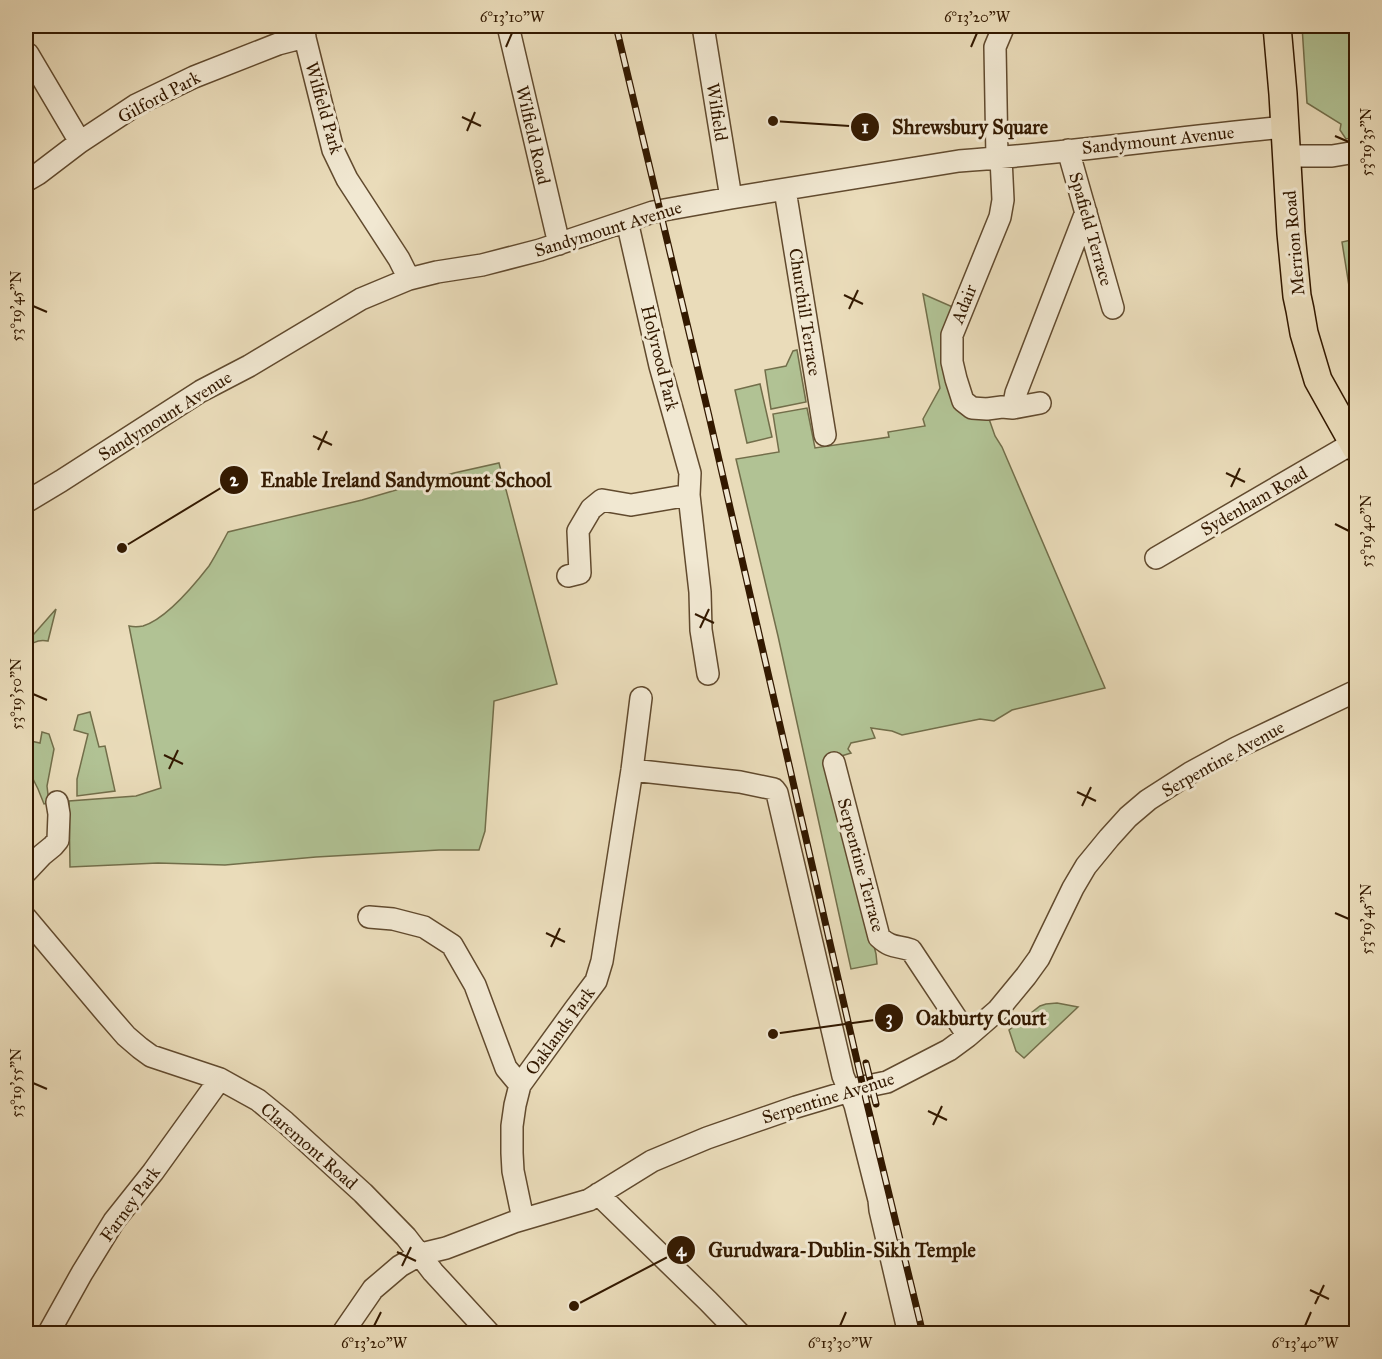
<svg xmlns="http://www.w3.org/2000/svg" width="1382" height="1359" viewBox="0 0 1382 1359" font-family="'IM FELL Great Primer',serif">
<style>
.green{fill:#b1c294;stroke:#726e4a;stroke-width:1.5}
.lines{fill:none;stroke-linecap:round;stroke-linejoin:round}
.minor-casing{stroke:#614a2e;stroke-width:24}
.major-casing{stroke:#331900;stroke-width:30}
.minor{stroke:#f1e8d2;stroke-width:21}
.major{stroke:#eadcba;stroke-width:27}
.rail-casing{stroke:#331900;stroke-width:7}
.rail{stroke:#f1e8d2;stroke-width:4.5;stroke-dasharray:14;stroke-linecap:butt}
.ticks{fill:none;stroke:#331900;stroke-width:2}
.labels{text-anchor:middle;stroke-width:6;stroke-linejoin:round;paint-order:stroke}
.street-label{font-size:18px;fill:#331900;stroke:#f1e8d2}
.leader{fill:none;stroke:#331900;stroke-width:2}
.callout-dot{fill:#331900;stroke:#f1e8d2;stroke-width:2}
.mark-label{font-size:18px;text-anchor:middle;font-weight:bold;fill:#fff}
.callout-label{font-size:20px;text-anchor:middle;font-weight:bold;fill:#331900;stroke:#f1e8d2;stroke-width:6;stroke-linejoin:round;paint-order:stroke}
.neatline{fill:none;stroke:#331900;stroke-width:2}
.ticks-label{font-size:15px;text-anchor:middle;fill:#331900}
</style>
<rect width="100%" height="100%" fill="#eadcba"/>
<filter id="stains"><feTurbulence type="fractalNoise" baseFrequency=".00333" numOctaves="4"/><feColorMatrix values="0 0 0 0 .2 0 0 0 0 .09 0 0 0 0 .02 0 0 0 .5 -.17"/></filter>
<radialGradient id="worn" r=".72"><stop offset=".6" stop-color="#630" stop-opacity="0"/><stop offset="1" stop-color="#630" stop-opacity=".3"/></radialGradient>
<path class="green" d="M1302,26H1353H1352L1356,58V137L1346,139L1340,130L1341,124L1307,103Z
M1356,239V330L1342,242Z
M923,294L955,308L953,391L988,416L995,436L1002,447L1105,688L1012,710L994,721L980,719L902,735L892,731L871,728L875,738L851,743L848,749L851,753L828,760L876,954L877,964L851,969L778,636L736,459L779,452L773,414L807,408L815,448L889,437L888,432L925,426L923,419L940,388Z
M797,350L806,402L771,409L765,370L786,366L793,351Z
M760,384L772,437L747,443L735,390Z
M499,463L557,684L494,701L485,831L479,850H439L316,857L225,865L158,863L70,867L69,801L136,796L161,788L129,626C134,627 138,627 143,626C166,619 195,584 209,566C216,555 222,543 228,532L362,500L454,473Z
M56,609L48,641C39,639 32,642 26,649V643Z
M90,712L99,747L105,746L115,791L77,796V779L88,734L74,730L78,715Z
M42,732L49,734L54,749L47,786L49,803L44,804L38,789L26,765V740L40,743Z
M1057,1003L1078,1007L1024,1058L1016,1051L1009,1030L1040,1006L1046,1004Z"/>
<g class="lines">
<g class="minor-casing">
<path id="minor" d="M302,26L333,150L347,179L399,259L409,279
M508,26L559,244
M703,26L731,198
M26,53L28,54L80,142
M1068,150L1113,308
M1287,156H1332L1356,152
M997,158L995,47L1003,28V26
M1001,158L1003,200L1000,217L952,335V362L956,379L963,401L972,408L987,409L1002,407L1013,408L1040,403
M26,181L38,174L80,142L136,105L194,77L278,44L305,37
M785,190L825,435
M627,221L660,366L690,473L689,495L700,592L701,630L708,674
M1013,408L1016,393L1086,212
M26,502L61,481L201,391L249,366L361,299L409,279L437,272L482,265L540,250L653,212L731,198L959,161C1068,153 1176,137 1285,127
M1156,558L1353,443
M568,576L580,573L578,531L591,509L602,500L631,505L689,495
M834,763L879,937C892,949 897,945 911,950L968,1036
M632,770L740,782L774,789L777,793L843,1076L855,1105L879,1200L880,1210L909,1334
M26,872L42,855L53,846L58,840L59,814L57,802
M369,917L393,919L424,927L452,945L475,985L506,1068L520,1085
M26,918L106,1013L126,1036L140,1048L151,1056L220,1079L258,1100L285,1122L363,1193L406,1237L433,1272L490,1334
M598,1194L708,1301L740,1334
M523,1219L513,1171L512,1153V1126L515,1105L520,1085L575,1009L596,981L602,961L632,770L641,698
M48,1334L82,1273L114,1221L153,1172L220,1079
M342,1334L373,1289L400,1266L421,1254L446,1248L514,1222L589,1200L652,1161L707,1138L796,1107L863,1087L887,1082L949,1050L968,1036L998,1010L1026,976L1039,958L1073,888L1086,866L1109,838L1128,817L1148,800L1190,773L1236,748L1356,691"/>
</g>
<g class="major-casing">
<path id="major" d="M1277,26L1283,94L1291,233L1297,296L1300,310L1304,333L1318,380L1356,448"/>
</g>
<use href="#minor" class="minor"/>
<use href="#major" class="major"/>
<g class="rail-casing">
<path id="rail" d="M616,26L709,416L863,1087L923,1334
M866,1063L876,1104"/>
</g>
<use href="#rail" class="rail"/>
</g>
<path class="ticks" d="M506,47L512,33M971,47L977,33M462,117L481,126M467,131L475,112M1335,136L1349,142M844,295L863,304M33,306L47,312M849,309L858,290M313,436L332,445M318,450L327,431M1226,473L1245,482M1231,487L1240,468M1335,524L1349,531M695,614L714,623M700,628L709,609M33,694L47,700M164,755L183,764M169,769L178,750M1077,792L1096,801M1082,806L1091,787M1335,913L1349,919M546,933L565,942M551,947L560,928M33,1083L47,1089M928,1111L947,1120M933,1125L942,1106M397,1252L416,1261M402,1266L411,1247M1310,1290L1329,1299M1315,1304L1324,1285M374,1326L381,1312M840,1326L846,1312M1305,1326L1311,1312"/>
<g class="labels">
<g class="street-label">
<text transform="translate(159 97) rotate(-28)" y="6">Gilford Park</text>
<text transform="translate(324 108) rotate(74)" y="6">Wilfield Park</text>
<text transform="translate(717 112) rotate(81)" y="6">Wilfield</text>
<text transform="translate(533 135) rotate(77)" y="6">Wilfield Road</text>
<text transform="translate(1158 140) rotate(-6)" y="6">Sandymount Avenue</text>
<text transform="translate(608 229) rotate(-17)" y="6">Sandymount Avenue</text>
<text transform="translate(1091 229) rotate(74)" y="6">Spafield Terrace</text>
<text transform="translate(1294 243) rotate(-95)" y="6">Merrion Road</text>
<text transform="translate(964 304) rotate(-68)" y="6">Adair</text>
<text transform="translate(805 312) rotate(81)" y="6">Churchill Terrace</text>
<text transform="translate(660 358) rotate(76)" y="6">Holyrood Park</text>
<text transform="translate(165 416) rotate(-32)" y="6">Sandymount Avenue</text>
<text transform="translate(1254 501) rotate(-30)" y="6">Sydenham Road</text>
<text transform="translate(1223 759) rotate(-29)" y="6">Serpentine Avenue</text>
<text transform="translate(861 865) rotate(75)" y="6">Serpentine Terrace</text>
<text transform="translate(560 1031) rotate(-54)" y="6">Oaklands Park</text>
<text transform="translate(828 1098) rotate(-17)" y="6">Serpentine Avenue</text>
<text transform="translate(309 1146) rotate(41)" y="6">Claremont Road</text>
<text transform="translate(130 1204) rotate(-54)" y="6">Farney Park</text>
</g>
</g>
<path class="leader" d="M773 121L865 127M122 548L234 480M773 1034L889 1018M574 1306L681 1250"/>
<g class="callout-dot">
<circle cx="773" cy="121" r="6"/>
<circle cx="122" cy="548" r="6"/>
<circle cx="773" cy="1034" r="6"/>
<circle cx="574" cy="1306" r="6"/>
<circle cx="865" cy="127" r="15"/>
<circle cx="234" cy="480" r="15"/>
<circle cx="889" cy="1018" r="15"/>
<circle cx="681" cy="1250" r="15"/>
</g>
<g class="mark-label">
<text x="865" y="133">1</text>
<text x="234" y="486">2</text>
<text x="889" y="1024">3</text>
<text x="681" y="1256">4</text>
</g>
<g class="callout-label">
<text x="970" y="134">Shrewsbury Square</text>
<text x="406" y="487">Enable Ireland Sandymount School</text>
<text x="981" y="1025">Oakburty Court</text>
<text x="842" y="1257">Gurudwara-Dublin-Sikh Temple</text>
</g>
<rect width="1382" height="1359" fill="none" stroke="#eadcba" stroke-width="66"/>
<rect x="33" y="33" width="1316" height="1293" class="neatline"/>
<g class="ticks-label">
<text x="512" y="22">6°13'10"W</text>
<text x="977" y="22">6°13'20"W</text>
<text transform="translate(1366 142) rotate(-90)" y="5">53°19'35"N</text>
<text transform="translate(16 306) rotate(-90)" y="5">53°19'45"N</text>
<text transform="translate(1366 531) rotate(-90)" y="5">53°19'40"N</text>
<text transform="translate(16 694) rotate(-90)" y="5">53°19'50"N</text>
<text transform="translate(1366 919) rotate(-90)" y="5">53°19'45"N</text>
<text transform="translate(16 1083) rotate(-90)" y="5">53°19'55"N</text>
<text x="374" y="1348">6°13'20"W</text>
<text x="840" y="1348">6°13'30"W</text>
<text x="1305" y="1348">6°13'40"W</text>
</g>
<rect width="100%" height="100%" filter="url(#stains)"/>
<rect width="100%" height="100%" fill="url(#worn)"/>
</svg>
